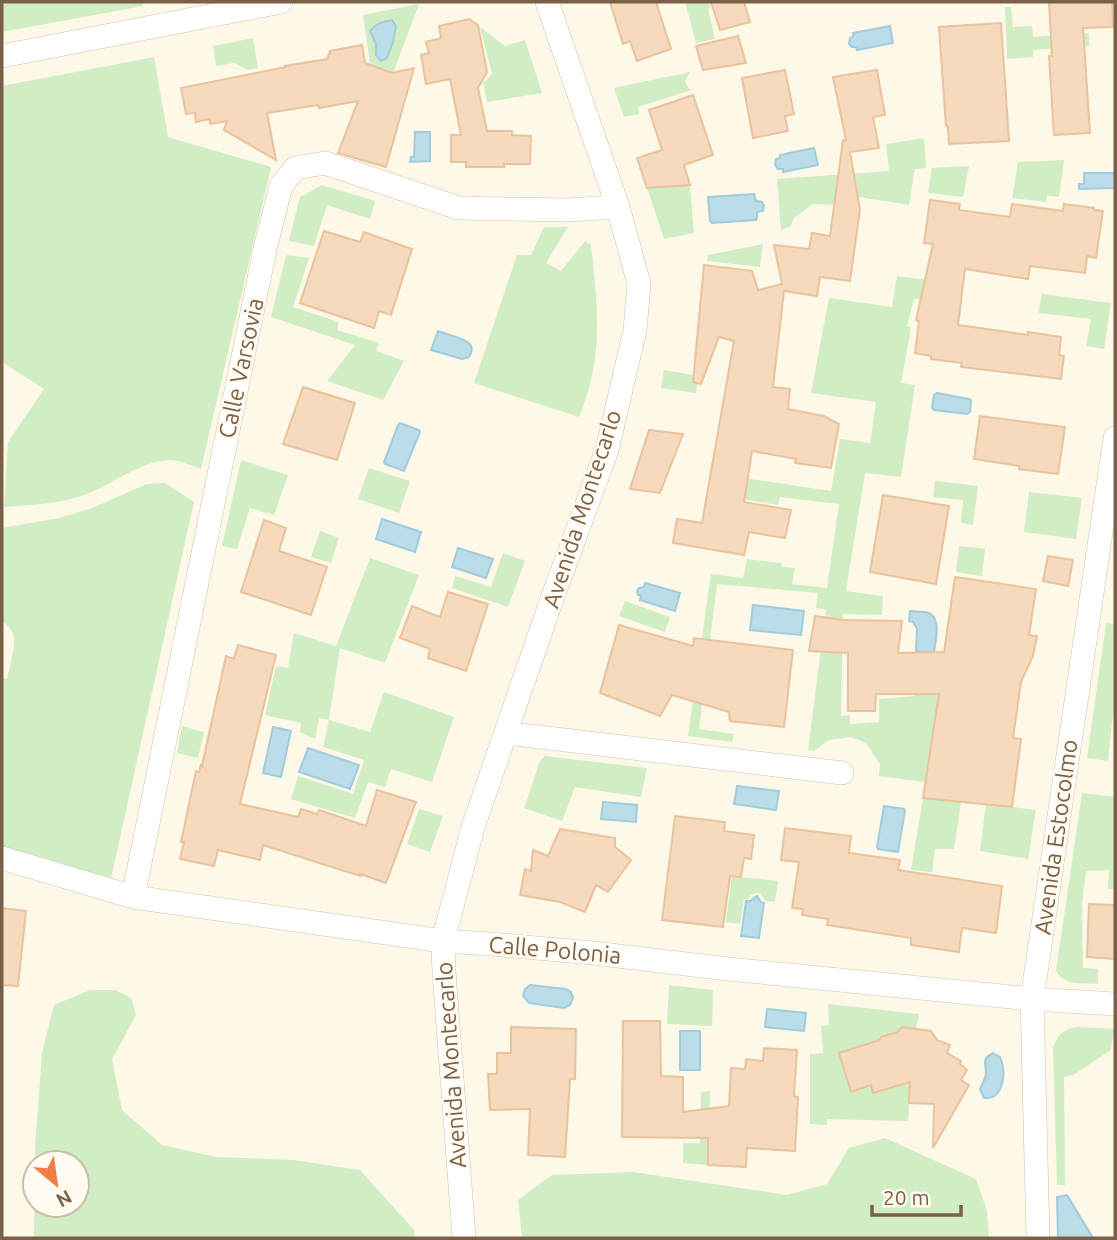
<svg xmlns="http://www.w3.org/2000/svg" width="1117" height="1240" viewBox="0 0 1117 1240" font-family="Ubuntu,sans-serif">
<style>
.green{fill:#d0edc4;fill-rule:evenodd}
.water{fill:#badde9;stroke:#a0ccdc;stroke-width:2}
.building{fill:#f5dabd;stroke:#e9c39c;stroke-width:2}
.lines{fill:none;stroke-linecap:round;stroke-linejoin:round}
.street-casing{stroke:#d1c1ac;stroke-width:24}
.street{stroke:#fff;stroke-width:23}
.labels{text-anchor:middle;stroke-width:5;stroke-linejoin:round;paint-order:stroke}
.street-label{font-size:23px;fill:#7a6049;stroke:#fffbf0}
</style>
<rect width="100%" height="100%" fill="#fef8e8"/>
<path class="green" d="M2,2H142L143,6L2,32Z
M685,2H709L711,8L708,9L715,39L696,43Z
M419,4L393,73L370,64L363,15Z
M1005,7H1011L1013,27L1032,26L1033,37L1089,33V46L1033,50V57L1007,59Z
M480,27L505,46L525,40L542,93L487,102L483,83L492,74Z
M253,38L258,68L248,70L234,63L216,66L213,46Z
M154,57L168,137L271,167L201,469C192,466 180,460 170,460C139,461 112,485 84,495C58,504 31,505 4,507L8,442L44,389L2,362V86Z
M690,72L685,81L688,88L692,90L638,107L639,114L624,117L614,88Z
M924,138L926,168L915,169L909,205L859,197V206L813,204L794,218L790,227L781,230L777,179L889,171L886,144Z
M1064,160L1059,197L1047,196L1046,202L1012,198L1018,162Z
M969,166L963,197L928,193L932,168Z
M322,185L375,201L370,219L327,205L314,246L289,241L300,197Z
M690,185L694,233L664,239L647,188Z
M544,227H568L546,263L561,271L585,241L591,245C598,309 604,356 579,417L474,383L517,255H531Z
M763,244L760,267L707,261L708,255Z
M286,255L309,258L293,307L339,322L337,330L379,343L376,351L404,361L383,400L327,381L355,345L271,317Z
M897,276L929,280L926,299H914L907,326L911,328L901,383L915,385L901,477L865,473L846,591L883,596L882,615L843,614L841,716L850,715V724L879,722V699L915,696V671L942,674L925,782L879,776L880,764L866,743L851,737L829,740L814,751L808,750L826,610L816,608L818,593L717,584L699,729L734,734L732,742L688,736L711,574L743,578L747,559L782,563L781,567L795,568L792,584L827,588L839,504L780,497L778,505L735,498L738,477L831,491L840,439L870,443L876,402L811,393L829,298L892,307Z
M1042,294L1111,303L1104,349L1086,346L1091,319L1038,313Z
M664,370L699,376L696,393L661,388Z
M241,460L288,475L274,515L250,508L237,549L222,546Z
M369,468L410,481L399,513L358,499Z
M935,481L978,486L973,525L961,523L963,500L933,497Z
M165,483L194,502L110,883L2,850V678L7,679C9,668 17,643 13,634C11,628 6,624 2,621V528L59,518L92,508L147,484Z
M1029,492L1082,498L1076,539L1024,532Z
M320,531L339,538L331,563L311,557Z
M959,546L985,549L982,576L956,572Z
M503,553L525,561L508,607L452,588L455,576L491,587Z
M370,558L419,575L385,663L340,648L329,720L370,732L384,692L454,717L432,782L391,769L385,787L368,782L355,818L291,799L298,776L353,794L364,760L323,747L329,720L319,718L315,739L300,732L301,723L265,715L276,666L288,668L294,633L336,646Z
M625,601L670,617L665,632L619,616Z
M1106,623L1115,624V713H1113L1108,761L1087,758Z
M182,726L204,732L198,758L177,753Z
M545,756L647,768L641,797L575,787L562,821L524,808L540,761Z
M1082,793L1115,797V889H1108L1109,870L1086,871L1082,904L1083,968L1098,969V984C1082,983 1065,986 1056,971Z
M923,798L961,802L954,849H935L932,872L911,870Z
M986,804L1036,810L1028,859L980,851Z
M419,809L443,816L430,852L407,844Z
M732,876L778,881L775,902L765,901L761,894L756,893L750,895L749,899H744L740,924L726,922Z
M669,985L713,990L712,1026L667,1024Z
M90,990H115L131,998L136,1015L112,1059L122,1110L162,1145L216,1157L293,1160L360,1170L414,1230L415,1238H34L35,1147L42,1053L54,1005ZM35,1163H77V1205H35Z
M828,1004L919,1014L916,1029L902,1027L898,1032L881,1037L880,1047L839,1053L852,1092L871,1085L873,1092L911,1080L908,1121L827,1119V1125L810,1124V1054L823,1053L821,1026L829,1025Z
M1077,1027L1115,1029V1035H1113L1111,1050L1073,1075L1064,1077L1065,1185H1057L1053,1049C1057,1035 1063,1029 1077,1027Z
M710,1091L708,1165L683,1163V1143H700L701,1092Z
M885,1138L976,1179L987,1211L989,1238H522L518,1200L552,1175L633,1172L787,1195L827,1184L849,1148Z"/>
<path class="water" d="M392,20L396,26L393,42L387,58L381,61L376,55V44L370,31C376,23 383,22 392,20Z
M890,26L893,43L857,50L856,47H852L849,44L850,38L854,35L853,33Z
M415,132H430V161L410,162L411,157H414Z
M814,148L818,165L783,172V169H778L775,165L776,159L780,158V155Z
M1084,173H1115V188L1079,189V184H1084Z
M754,194L756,201L762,202L764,206L763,211L757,212V218L756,220L712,223L710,221L708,197Z
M438,331C445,334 469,339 471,346C473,350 471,354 469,357L462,359L431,350Z
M937,393L969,399L971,400L970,412L967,414L934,410L932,408L934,395Z
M400,423L419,430L420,432L404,471L385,464L384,462L398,425Z
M382,519L421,532L415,552L376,539Z
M458,548L493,559L486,578L452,567Z
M645,583L680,593L675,611L640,600L641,596L638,595L637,591L639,588L644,587Z
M753,605L804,611L801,635L750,630Z
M910,611C916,612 924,611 929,613C942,619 935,642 934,653L916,651L917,629L913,622L909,621Z
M273,727L291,731L281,777L263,773Z
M308,748L359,765L350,789L299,772Z
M737,786L779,791L776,810L734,804Z
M603,802L637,805L636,822L601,819Z
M884,806L904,809L905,811L898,852L878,849L877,847Z
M757,896L761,902L764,903L759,938L741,936L746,901H750Z
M530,985L566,989L571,992L573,998L570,1005L564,1008L529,1003L523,996L525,989Z
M767,1009L806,1013L804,1031L765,1027Z
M680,1031H700V1070H680Z
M993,1053L1000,1057C1007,1071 1004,1100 984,1098L980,1089C982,1084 986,1078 986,1073C986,1063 981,1059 993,1053Z
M1067,1195L1093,1238H1058L1057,1197Z"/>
<path class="building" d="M610,2H656L671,49L637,61L630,41L623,44Z
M711,2H744L750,22L720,30Z
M1049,2H1112L1113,27L1083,28L1090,133L1054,135L1049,56H1052Z
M469,19L478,25L487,72L478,88L487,131H512V135L531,136L530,164H504V167H466V162H451V135H461L450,79L426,84L421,55L429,53L426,42L441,38L439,26Z
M1001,23L1009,141L949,144L948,126H946L939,27Z
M738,36L746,63L703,70L696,46Z
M362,45L365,63L392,73L414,68L386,167L338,153L358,101L319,108L318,105L267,113L276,160L224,130L227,121L210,124V119L196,122L195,113L186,114L181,88L286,67L285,66L327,59L330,51Z
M785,70L794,114L785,116L788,131L753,138L742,78Z
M877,70L885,115L873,117L879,148L850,152L860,210L850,281L820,277L817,296L784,291L773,387L790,389L788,409L824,416L839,424L831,468L795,463L796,459L752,451L744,502L791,510L785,538L749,532L744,555L673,543L677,519L702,523L734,341L719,337L701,384L693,382L704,265L752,271L758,290L782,284L774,245L809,249L812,233L830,236L843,140H846L833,77Z
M693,95L713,155L684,165L690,185L647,188L637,158L662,150L649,110Z
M930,200L960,204L959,210L1010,217L1012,204L1063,211L1064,204L1094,208V210L1103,211L1096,258L1087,256L1085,273L1030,266L1028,279L965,269L958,325L1028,335V332L1061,337L1059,355L1064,356L1061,379L961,367L962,363L931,359V356L915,353L919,321L916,320L933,244L924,243Z
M324,231L360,242L364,232L412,249L391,315L379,311L374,328L300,303Z
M303,387L355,403L337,460L283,444Z
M980,416L1065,427L1058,474L1019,469V466L974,459Z
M649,430L683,434L660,493L630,489Z
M883,495L949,506L936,584L870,572Z
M264,520L286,528L279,551L327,567L311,615L241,592Z
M1048,556L1073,560L1068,586L1043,581Z
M955,577L1036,589L1029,635L1037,636L1033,656L1021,682L1013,738L1021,739L1012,807L923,798L939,694H876L875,711H848V653L809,651L815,616L843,620L902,621L898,653L944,652Z
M448,592L488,604L466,671L428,658L430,649L400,638L412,606L440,617Z
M619,625L693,646L694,638L793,650L784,727L730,721L729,712L672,695L660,716L600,693Z
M238,645L276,655L240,804L298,817L301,809L317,814L319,810L366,826L377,790L416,802L386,883L360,874V876L263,845L260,860L218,850L214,866L180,859L184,842H181L196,771L199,772L201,765L202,766L226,656L234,659Z
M675,816L725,822L724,831L754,835L751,859L744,858L741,877L730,876L723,927L662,920Z
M785,828L851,836L849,853L900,860L898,870L1002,886L996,933L962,928L959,952L911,945V938L827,925L828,919L802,915L803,909L792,908L799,862L781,860Z
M560,829L615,838V847L631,860L608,892L596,885L585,912L560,902L520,895L525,869L531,871L533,850L548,856Z
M1089,904L1115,905V959L1087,957Z
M2,908L26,911L18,986L2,985Z
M623,1021H660L661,1076L683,1077V1112L729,1106L731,1068L745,1069L746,1059L763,1061L764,1048L797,1050L794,1096L798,1097L795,1151L747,1148L746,1167L708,1165V1138L622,1137Z
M511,1027L576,1029L575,1079H570L565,1157L528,1155L530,1109L490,1110L488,1074H497V1053H511Z
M902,1027L931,1031L937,1040L950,1045L947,1053L961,1061L960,1064L967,1070L961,1080L969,1085L933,1148L934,1104L909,1103L910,1082L873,1093L871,1085L851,1092L839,1053L880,1040L881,1037L898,1032Z"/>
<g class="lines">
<g class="street-casing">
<path id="street" d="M2,56L281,2
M506,733L842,773
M2,858L133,897L443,941L491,944L593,953L728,969L1032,999L1115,1004
M133,897L265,249L281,186L295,168L325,163L459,208L567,210L618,207
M464,1238L444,972L443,941L473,827L552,599L607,450L635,330L639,284L618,207L547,2
M1038,1238L1032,999L1115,438"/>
</g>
<use href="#street" class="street"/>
</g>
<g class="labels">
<g class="street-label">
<text transform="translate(241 368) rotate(-78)" y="8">Calle Varsovia</text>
<text transform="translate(582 509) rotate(-72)" y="8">Avenida Montecarlo</text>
<text transform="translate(1056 837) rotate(-82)" y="8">Avenida Estocolmo</text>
<text transform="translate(555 950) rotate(5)" y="8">Calle Polonia</text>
<text transform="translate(451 1065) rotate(-94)" y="8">Avenida Montecarlo</text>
</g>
</g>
<rect width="1117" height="1240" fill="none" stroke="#7a6049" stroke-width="7"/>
<g transform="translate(56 1184) rotate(151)"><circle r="33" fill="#fffbf0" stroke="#cabdad" stroke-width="2"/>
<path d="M0-5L12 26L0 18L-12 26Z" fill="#ef7f46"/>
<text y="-10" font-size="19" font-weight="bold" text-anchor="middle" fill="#7a6049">N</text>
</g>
<path d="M872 1205v10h89v-10" fill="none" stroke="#7a6049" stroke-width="3.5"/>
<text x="883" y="1205" font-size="21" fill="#7a6049" stroke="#fffbf0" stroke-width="5" paint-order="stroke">20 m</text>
</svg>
